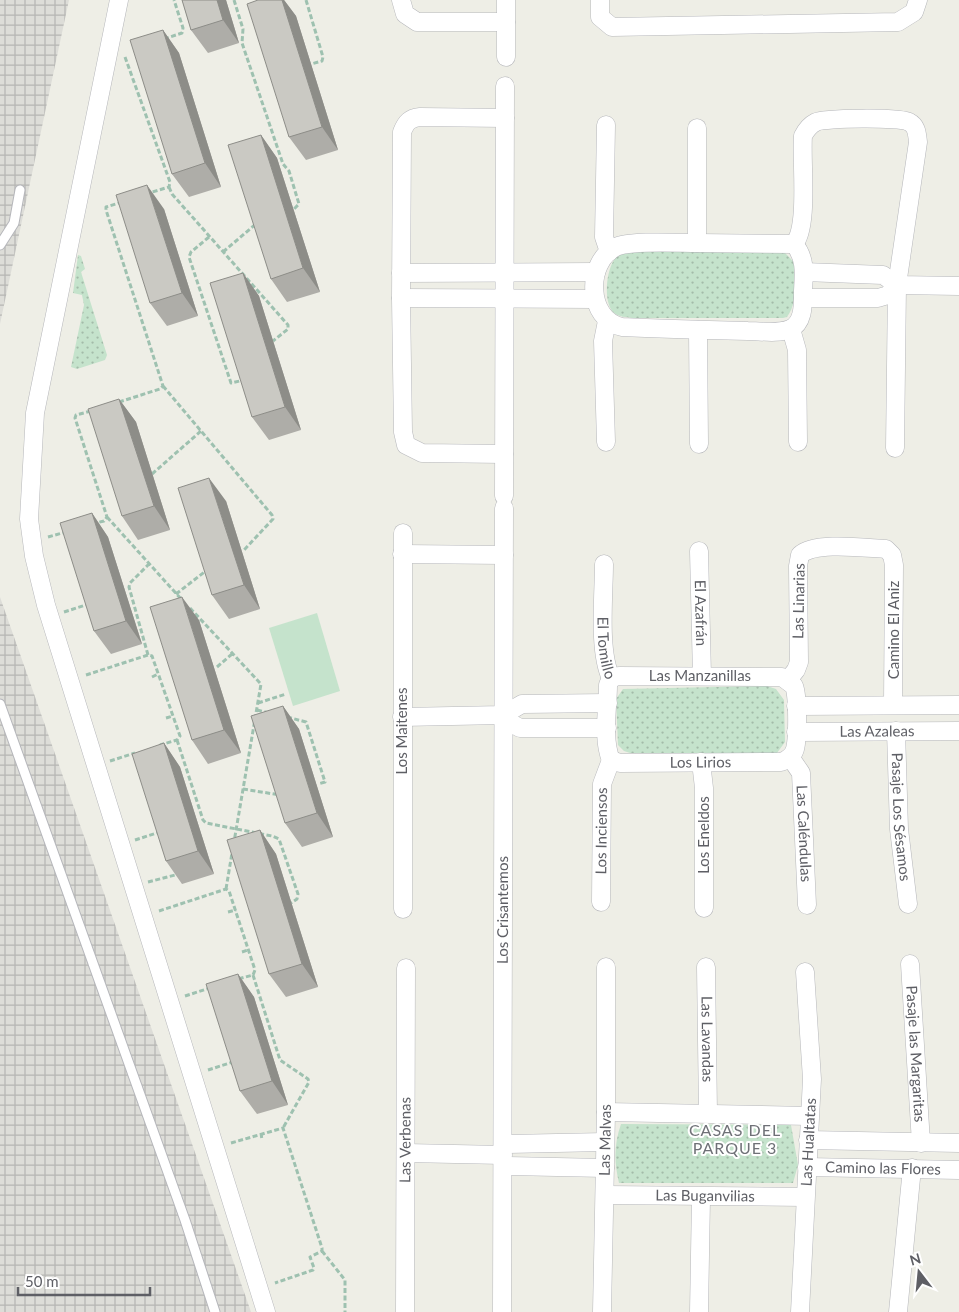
<svg xmlns="http://www.w3.org/2000/svg" width="959" height="1312" viewBox="0 0 959 1312" font-family="Lato,sans-serif">
<style>
.industrial{fill:url(#industrial-grid)}
.green{fill:url(#green-dots)}
.pitch{fill:#c5e3cc}
.lines{fill:none;stroke-linecap:round;stroke-linejoin:round}
.service-casing{stroke:#b6b7bb;stroke-width:11}
.minor-casing{stroke:#b6b7bb;stroke-width:19}
.path{stroke:#9ec1b0;stroke-width:3;stroke-dasharray:5 2.5;stroke-linecap:butt}
.service{stroke:#fff;stroke-width:9}
.minor{stroke:#fff;stroke-width:18}
.wall{fill:#aeada8}
.shaded-wall{fill:#8d8d88}
.building{fill:#cac9c3;stroke:#8d8d88}
.labels{text-anchor:middle;stroke-width:4;stroke-linejoin:round;paint-order:stroke}
.street-label{font-size:15px;fill:#5e5f65;stroke:#fff}
.neighbourhood-label{font-size:16px;letter-spacing:1px;fill:#6f7177;stroke:#fff}
</style>
<defs>
<pattern id="industrial-grid" width="8" height="8" patternUnits="userSpaceOnUse" patternTransform="scale(1.25)"><rect width="8" height="8" fill="#ddddd8"/><path d="M0 4h8M4 0v8" fill="none" stroke="#b6b6b3"/></pattern>
<pattern id="green-dots" width="8" height="8" patternUnits="userSpaceOnUse" patternTransform="scale(1.25)"><rect width="8" height="8" fill="#c5e3cc"/><path d="M2 2h.1M6 6h.1" fill="none" stroke="#a3bba9" stroke-width="1.8" stroke-linecap="round"/></pattern>
</defs>
<rect width="100%" height="100%" fill="#eeeee6"/>
<path class="industrial" d="M0,0H69L0,324Z
M0,597L250,1309L251,1312H0Z"/>
<path class="green" d="M627,252H784L795,263C795,282 798,302 787,317L783,318H633C626,317 619,317 614,313C603,303 606,272 614,260C617,255 622,254 627,252Z
M78,255L81,256L85,269L81,272L107,355L105,360L77,369L71,367L84,305L82,295L73,293Z
M767,686L776,689L784,700L785,742L777,753H630L624,751L618,745L616,699L623,689Z
M621,1124L791,1125L798,1165L793,1183H619C614,1162 614,1144 621,1124Z"/>
<path class="pitch" d="M317,613L340,691L293,706L269,628Z"/>
<g class="lines">
<g class="service-casing">
<path id="service" d="M0,245L14,223L20,190
M0,704L185,1220L215,1312"/>
</g>
<g class="minor-casing">
<g id="minor">
<path d="M119,0L35,413L29,519L34,556L46,605L266,1312"/>
<path d="M401,0L405,14L417,22H506"/>
<path d="M506,0V57"/>
<path d="M600,0V17L612,27L898,22L914,12L918,0"/>
<path d="M606,125L604,237L609,252"/>
<path d="M697,243L794,244C806,258 804,274 803,291C803,304 804,323 790,329C778,334 761,331 748,331C706,330 664,329 622,327C587,320 585,262 616,247C630,240 679,243 697,243Z"/>
<path d="M697,243V128"/>
<path d="M794,244C809,227 801,162 803,136C806,130 810,125 816,122C824,118 901,117 909,122C917,126 917,134 918,142L897,285L895,448"/>
<path d="M804,272L883,275L897,285L959,286"/>
<path d="M401,273L596,272"/>
<path d="M401,298L595,299"/>
<path d="M803,298H878L888,295L897,285"/>
<path d="M791,329L797,350L798,442"/>
<path d="M698,330L699,444"/>
<path d="M606,442L603,341L607,321"/>
<path d="M504,454L422,453L406,445L403,432L401,298L402,132C406,122 410,118 420,117L505,118"/>
<path d="M504,496L505,86"/>
<path d="M403,533V909"/>
<path id="s1" d="M699,551L702,676"/>
<path d="M402,554L504,555"/>
<path id="s2" d="M604,564C604,595 598,651 611,678"/>
<path d="M788,680L796,670L799,662L798,566L800,555C815,541 865,548 886,549L892,555L894,565L893,704"/>
<path d="M796,706L959,705"/>
<path d="M503,715L509,722L520,728H607"/>
<path d="M402,717L503,715L522,704L608,703"/>
<path id="s3" d="M896,731L899,829L908,904"/>
<path id="s4" d="M796,732L959,731"/>
<path id="s5" d="M790,757L801,773L807,905"/>
<path id="s6" d="M611,760L620,763L781,762C787,760 793,756 795,749C798,738 798,696 794,686L782,677L619,676L611,678"/>
<path d="M611,760C602,739 608,707 608,685L611,678"/>
<path d="M701,762L704,788V908"/>
<path id="s7" d="M601,902L602,784L611,760"/>
<path id="s8" d="M910,964L921,1143"/>
<path id="s9" d="M706,967L708,1113"/>
<path d="M606,1112L809,1116"/>
<path d="M808,1140L959,1143"/>
<path d="M503,1144L605,1142"/>
<path d="M406,1153L503,1155"/>
<path d="M503,1166L605,1168"/>
<path id="s10" d="M807,1167L959,1170"/>
<path id="s11" d="M605,1195L805,1197"/>
<path id="s12" d="M405,1312L406,968"/>
<path id="s13" d="M502,1312L504,508"/>
<path id="s14" d="M602,1312L606,1112V967"/>
<path d="M699,1312L701,1198"/>
<path id="s15" d="M800,1312L812,1079L805,972"/>
<path d="M898,1312L912,1168"/>
</g>
</g>
<path class="path" d="M234,0L243,29L242,43L283,164L289,171L299,204L294,209
M306,0L323,57L322,61L311,64
M164,39L182,33L183,28L174,0
M125,57L170,182L169,187L149,193
M169,187L172,194L288,325V329L273,341
M209,237L191,252L189,257L231,383L244,380
M223,252L257,223
M163,386L272,515L273,519L244,550
M119,402L160,389L163,386L106,210V207L122,202
M91,411L76,415L75,418L107,517L104,521L96,523
M152,474L201,431
M107,517L182,600
M48,537L66,532
M176,594L207,570
M190,608L261,684L234,842
M64,612L89,604
M148,655L129,587L130,583L149,564
M217,667L232,654
M86,675L148,655L152,656L180,736L177,740L160,745
M152,677L158,674
M258,703L286,694
M257,710L269,713
M287,717L306,722L325,782L318,784
M166,718L173,716
M177,740L203,820L206,823L272,836L279,839L298,894L297,899L291,903
M110,761L135,753
M243,789L280,795
M135,840L160,832
M148,882L179,874
M226,889L232,853
M159,911L226,889L229,891L255,970L253,975L238,979
M228,912L236,910
M242,952L248,950
M253,975L280,1060L308,1079L309,1082L283,1128
M185,996L210,988
M208,1070L233,1062
M261,1133L262,1140
M231,1143L283,1128L322,1248V1251L310,1257L314,1268L313,1270L275,1283
M322,1251L345,1280V1312"/>
<use href="#service" class="service"/>
<use href="#minor" class="minor"/>
</g>
<path class="wall" d="M182,0H226L239,43L208,53L191,30Z
M258,0H284L296,16L338,150L306,160L289,137Z
M163,30L179,53L221,187L189,197L172,174Z
M261,135L277,158L320,292L287,302L271,279Z
M164,209L198,316L167,326L150,303Z
M243,273L259,296L301,430L269,440L252,417Z
M119,399L136,422L170,530L138,540L122,516Z
M226,501L260,609L229,619L212,595Z
M92,513L108,537L142,644L111,654L94,631Z
M199,620L241,753L208,764L192,740Z
M283,706L299,729L333,837L302,847L285,823Z
M164,743L180,767L214,874L182,884L166,861Z
M260,830L276,854L318,987L286,997L269,974Z
M238,974L254,997L288,1105L257,1114L240,1091Z"/>
<path class="shaded-wall" d="M217,0H226L239,43L223,20Z
M282,0H284L296,16L338,150L322,127Z
M163,30L179,53L221,187L205,163Z
M261,135L277,158L320,292L303,268Z
M147,185L164,209L198,316L182,293Z
M243,273L259,296L301,430L285,407Z
M119,399L136,422L170,530L154,506Z
M209,478L226,501L260,609L244,585Z
M92,513L108,537L142,644L126,621Z
M182,597L199,620L241,753L224,730Z
M283,706L299,729L333,837L317,813Z
M164,743L180,767L214,874L198,851Z
M260,830L276,854L318,987L302,964Z
M238,974L254,997L288,1105L272,1081Z"/>
<path class="building" d="M182,0H217L223,20L191,30Z
M258,0H282L322,127L289,137L247,4Z
M163,30L205,163L172,174L130,40Z
M261,135L303,268L271,279L228,145Z
M147,185L182,293L150,303L116,195Z
M243,273L285,407L252,417L210,283Z
M119,399L154,506L122,516L88,409Z
M209,478L244,585L212,595L178,488Z
M92,513L126,621L94,631L60,523Z
M182,597L224,730L192,740L150,607Z
M283,706L317,813L285,823L251,716Z
M164,743L198,851L166,861L132,754Z
M260,830L302,964L269,974L227,840Z
M238,974L272,1081L240,1091L206,984Z"/>
<g class="labels">
<g class="street-label">
<text transform="translate(799 601) rotate(-89)" y="5">Las Linarias</text>
<text dy="5" stroke="none"><textPath href="#s1" startOffset="62">El Azafrán</textPath></text>
<text transform="translate(894 630) rotate(-90)" y="5">Camino El Aniz</text>
<text dy="5" stroke="none"><textPath href="#s2" startOffset="84">El Tomillo</textPath></text>
<text x="700" y="681">Las Manzanillas</text>
<text transform="translate(402 731) rotate(-90)" y="5">Los Maitenes</text>
<text dy="5" stroke="none"><textPath href="#s4" startOffset="81">Las Azaleas</textPath></text>
<text dy="5" stroke="none"><textPath href="#s6" startOffset="90">Los Lirios</textPath></text>
<text dy="5" stroke="none"><textPath href="#s3" startOffset="86">Pasaje Los Sésamos</textPath></text>
<text dy="5" stroke="none"><textPath href="#s7" startOffset="71">Los Inciensos</textPath></text>
<text dy="5" stroke="none"><textPath href="#s5" startOffset="80">Las Caléndulas</textPath></text>
<text transform="translate(704 835) rotate(-90)" y="5">Los Eneldos</text>
<text dy="5" stroke="none"><textPath href="#s13" startOffset="402">Los Crisantemos</textPath></text>
<text dy="5" stroke="none"><textPath href="#s9" startOffset="72">Las Lavandas</textPath></text>
<text dy="5" stroke="none"><textPath href="#s8" startOffset="90">Pasaje las Margaritas</textPath></text>
<text dy="5" stroke="none"><textPath href="#s12" startOffset="172">Las Verbenas</textPath></text>
<text dy="5" stroke="none"><textPath href="#s14" startOffset="172">Las Malvas</textPath></text>
<text dy="5" stroke="none"><textPath href="#s15" startOffset="170">Las Hualtatas</textPath></text>
<text dy="5" stroke="none"><textPath href="#s10" startOffset="76">Camino las Flores</textPath></text>
<text dy="5" stroke="none"><textPath href="#s11" startOffset="100">Las Buganvilias</textPath></text>
</g>
<g class="neighbourhood-label">
<text x="735" y="1136">CASAS DEL<tspan x="735" dy="18">PARQUE 3</tspan></text>
</g>
</g>
<g transform="translate(919 1272) rotate(344)" stroke="#ffffff" stroke-width="4" paint-order="stroke">
<path d="M0-4L9 19L0 12L-9 19Z" fill="#5e5f65"/>
<text y="-8" font-size="14" font-weight="bold" text-anchor="middle" fill="#5e5f65">N</text>
</g>
<path d="M18 1287v8h132v-8" fill="none" stroke="#5e5f65" stroke-width="2.5"/>
<text x="25" y="1287" font-size="15" fill="#5e5f65" stroke="#ffffff" stroke-width="4" paint-order="stroke">50 m</text>
</svg>
